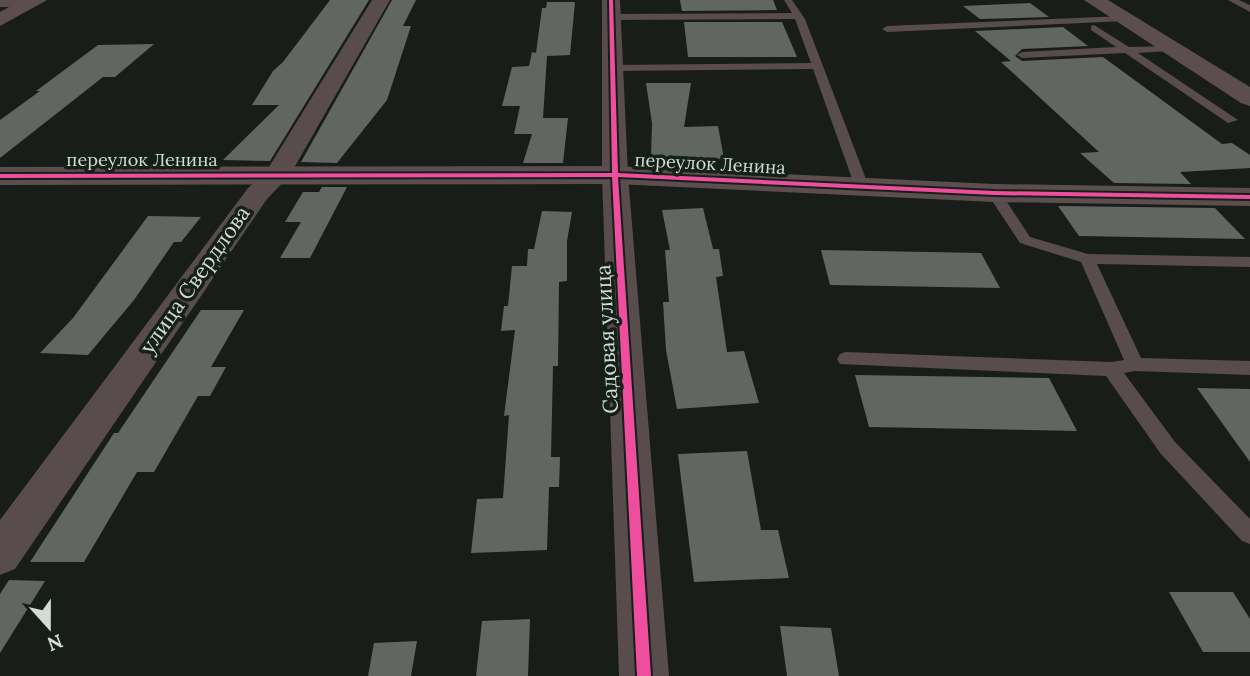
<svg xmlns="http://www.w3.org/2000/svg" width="1250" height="676" viewBox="0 0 1250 676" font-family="Lora,serif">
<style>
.building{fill:#616663}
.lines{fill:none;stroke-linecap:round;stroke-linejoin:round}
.lane{fill:#584c4c;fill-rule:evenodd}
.street{fill:#584c4c;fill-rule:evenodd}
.secondary{fill:#5c4e4f;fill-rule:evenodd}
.cycleway-casing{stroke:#152019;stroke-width:4}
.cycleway{fill:#ef4d9e;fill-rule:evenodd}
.labels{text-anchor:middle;stroke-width:7;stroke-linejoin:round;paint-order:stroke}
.far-street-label{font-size:18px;fill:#d4dbd6;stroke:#152019}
.street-label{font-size:21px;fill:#d4dbd6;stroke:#152019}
</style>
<rect width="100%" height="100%" fill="#181d1a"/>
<path class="building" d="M330,0H369L270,161L223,160L279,105H252L273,71L283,62Z
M392,0H416L403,26H411L387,100L337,163L301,162Z
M680,0H773L777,10L682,11Z
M547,2H575L570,55L547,56L543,118H568L563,163H523L532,134H514L520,106H502L512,67L529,66L532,52L536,53L542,8H546Z
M1030,3L1049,17L980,19L963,6Z
M684,22H782L797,57H688Z
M1063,27L1088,46L1022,49L1015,56L1022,61L1103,57L1222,144L1232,143L1250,155V168L1180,172L1191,184L1114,183L1080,153L1099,152L1001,62L1011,61L975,31Z
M154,44L115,77H103L0,158V120L40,91H36L98,45Z
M646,83H691L684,127L718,126L724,159L651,158L652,123Z
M322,187H347L310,258H280L301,222H285L303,192H319Z
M1058,206L1215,208L1245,239L1079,236Z
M703,208L713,249H719L723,276L716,277L727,352L744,351L759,403L677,409L666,350L663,302H669L665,250H670L662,210Z
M542,211L572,212L567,241V281L559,282L558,366H553L551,457H560L559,487H549L547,550L471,553L477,499L503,498L509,415L504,416L515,330L501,331L504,306H508L512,266H527L528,249H534Z
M148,216L201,217L181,242H174L134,300L88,355L40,353L73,318Z
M821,250L981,253L1000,288L830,285Z
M201,310H244L211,367H226L210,396H198L154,472H137L84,562H30L114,433H118Z
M855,375L1049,378L1077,431L869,427Z
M1197,388L1250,389V462Z
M747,451L761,530H778L789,578L694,582L678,454Z
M9,580L45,581L0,653V594Z
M1169,592H1233L1250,619V652H1203Z
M530,619L528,676H476L482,621Z
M780,626L831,628L839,676H787Z
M417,641L411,676H368L374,643Z"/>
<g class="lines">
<path class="lane" d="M784,0H792L805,19L869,187L867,190H857L855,187L813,69L613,71L608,68L613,65L811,63L795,19L612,20L607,17L612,14L792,13Z
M1228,0H1239L1250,5V12Z
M1123,16L1128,19L1126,21L887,32L882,29L887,26Z
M1094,25L1129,47L1174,46V50L1170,51L1138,53L1238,120L1228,123L1125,53L1022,58L1017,55L1022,52L1116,47L1091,30V26Z
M994,189L999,190L1030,237L1088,254L1250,257V267L1097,264L1141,358L1250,361V375L1135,371L1124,373L1175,442L1250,519V544L1242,541L1161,454L1106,376L840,364L837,359L840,354L846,352L1111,362L1124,360L1081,262L1020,243L987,193Z"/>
<path class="street" d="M0,0H41L43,2L34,7H0Z
M372,0H390L290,175L267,199L15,569L0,575V520L248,188L267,170Z
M602,0H620L628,175L669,676H619L602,175Z"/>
<path class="secondary" d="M22,0H47L0,26V12Z
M1084,0H1108L1250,87V106L1241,103Z
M615,166L994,184L1250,188V206L994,202L615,184L0,185V167Z"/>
<g class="cycleway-casing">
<path id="cycleway" d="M609,0H613L618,173L994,191L1250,195V199L994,195L618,177L651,676H637L612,177L0,178V174L612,173Z"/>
</g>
<use href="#cycleway" class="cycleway"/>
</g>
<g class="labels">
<g class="far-street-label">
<text x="142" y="166">переулок Ленина</text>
<text transform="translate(710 164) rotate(3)" y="6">переулок Ленина</text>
</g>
<g class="street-label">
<text transform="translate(195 280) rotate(-55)" y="7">улица Свердлова</text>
<text transform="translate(607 339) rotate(-93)" y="7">Садовая улица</text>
</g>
</g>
<g transform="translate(49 627) rotate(159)" stroke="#152019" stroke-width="5" paint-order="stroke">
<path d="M0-5L12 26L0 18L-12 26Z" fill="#d4dbd6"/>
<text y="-10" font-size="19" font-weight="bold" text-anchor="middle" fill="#d4dbd6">N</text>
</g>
</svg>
